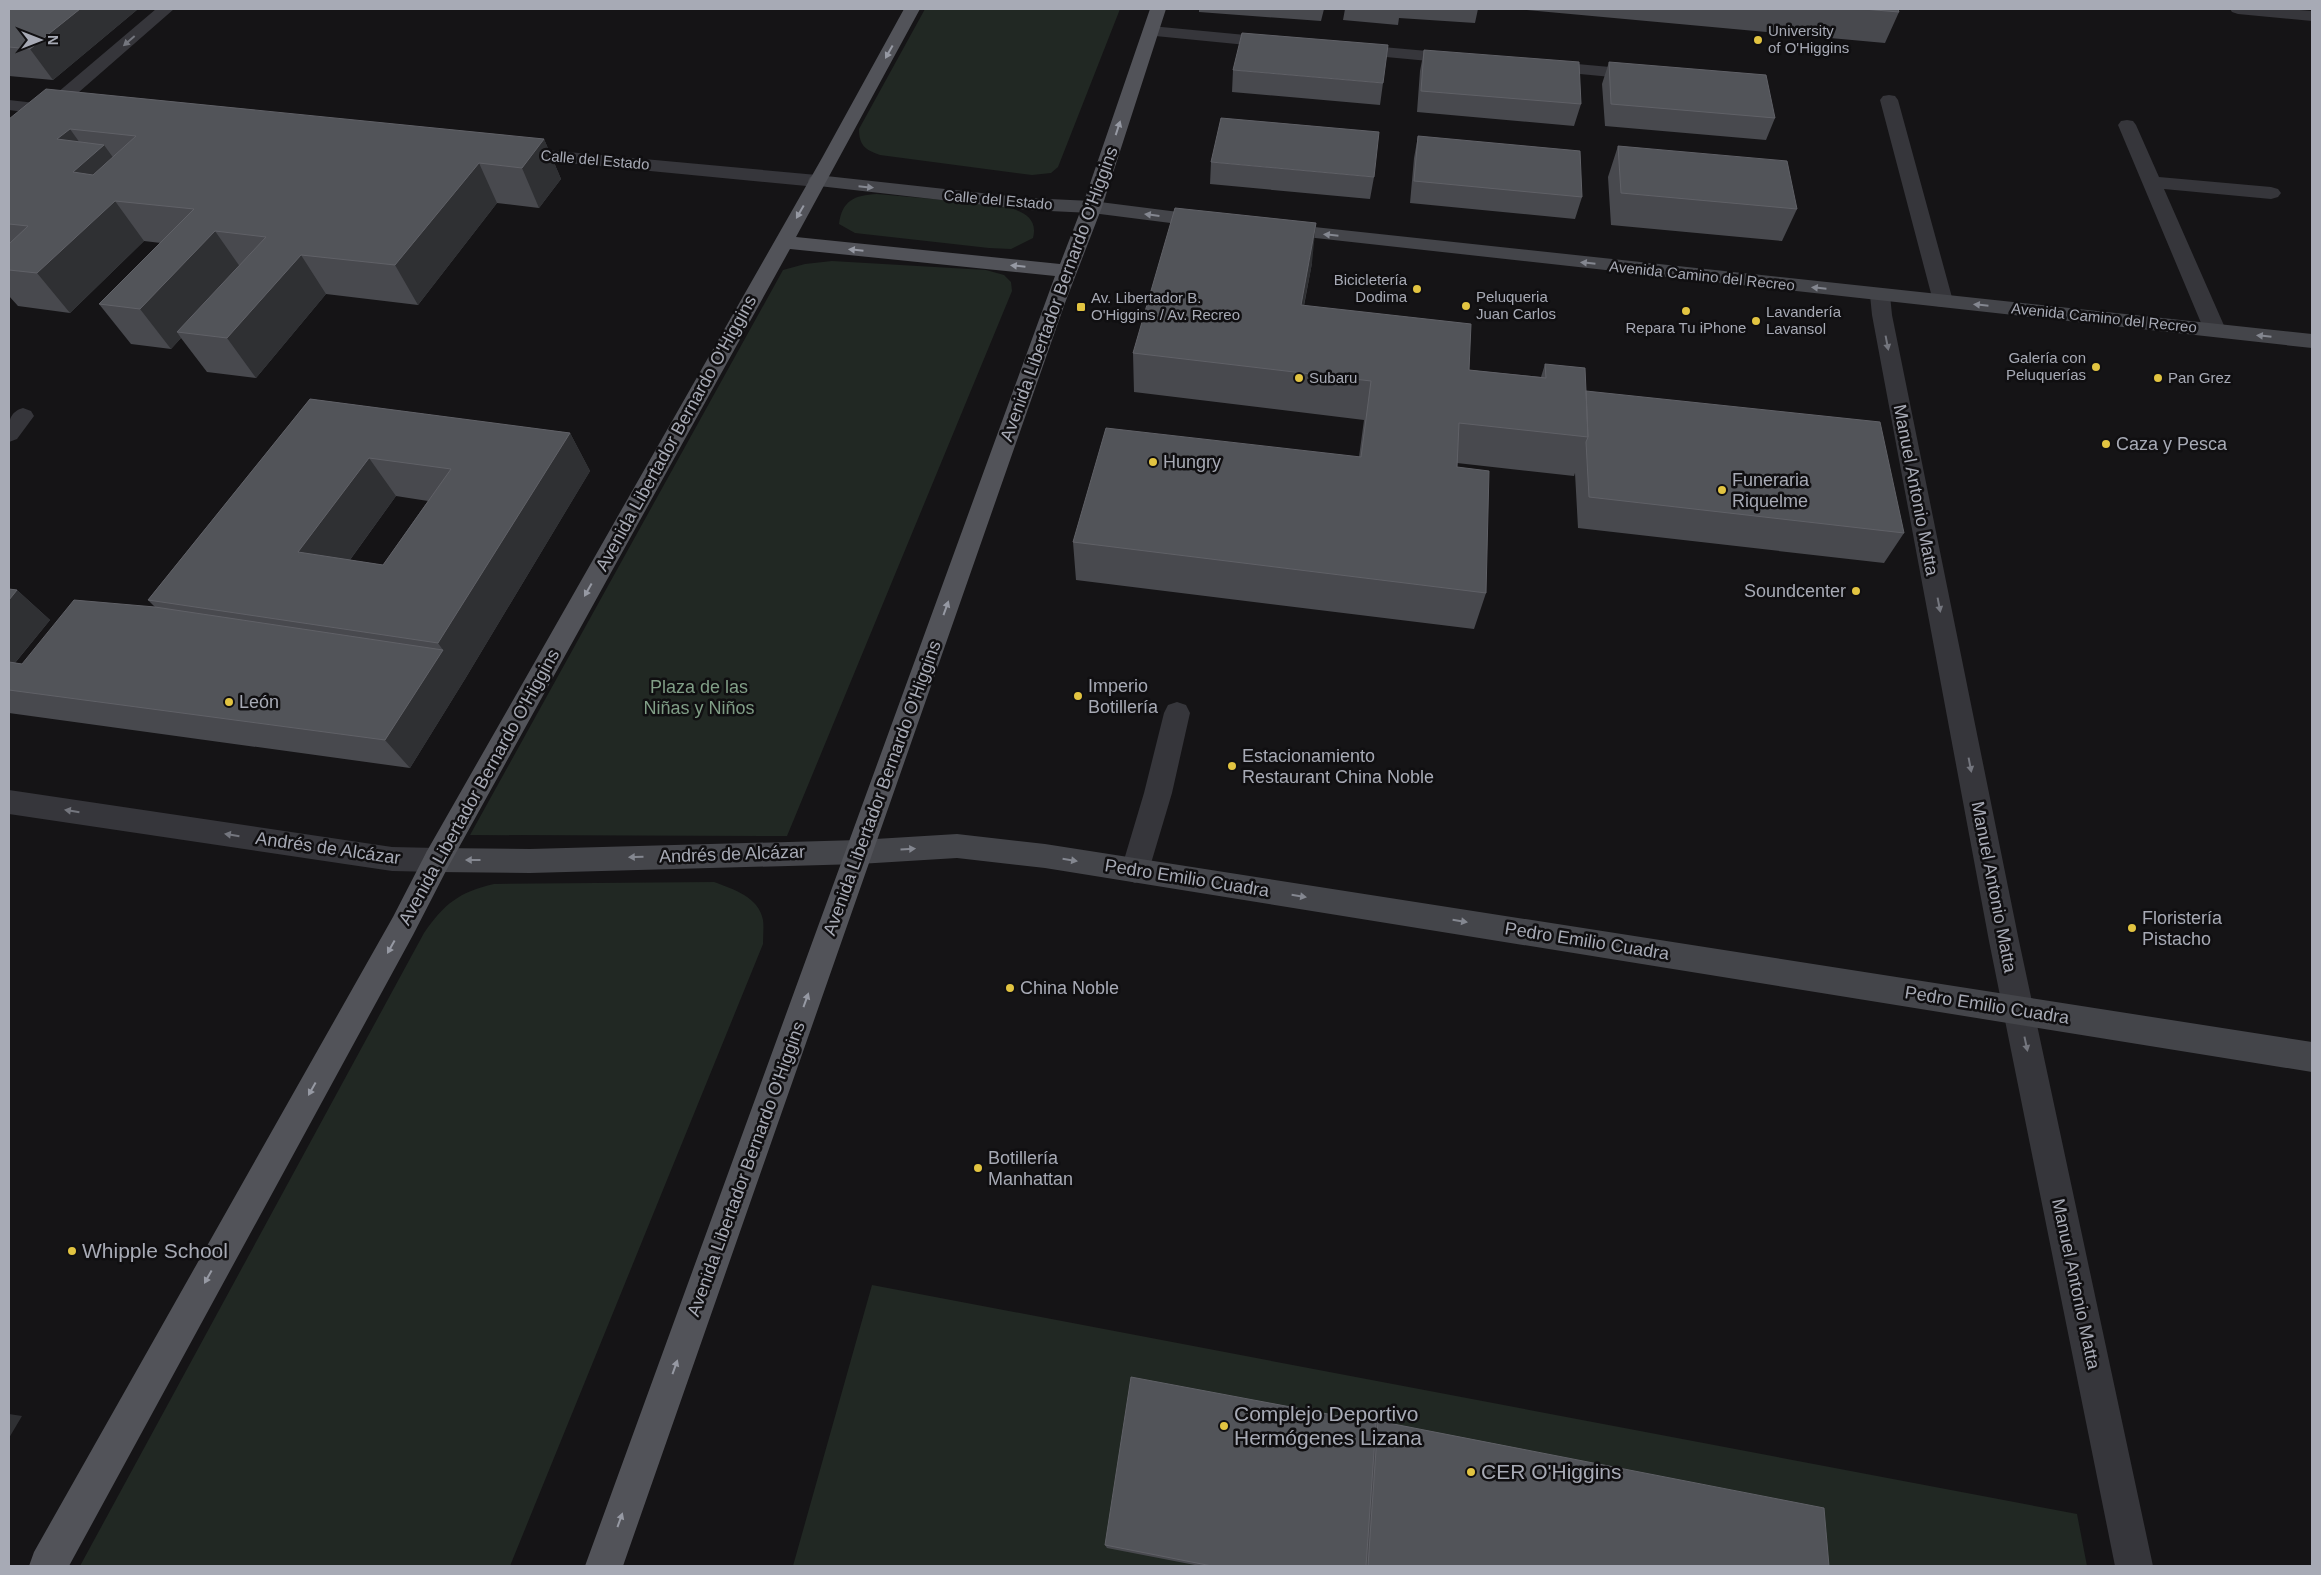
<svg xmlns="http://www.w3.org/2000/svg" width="2321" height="1575" viewBox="0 0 2321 1575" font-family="Arial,sans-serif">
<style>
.green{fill:#212823}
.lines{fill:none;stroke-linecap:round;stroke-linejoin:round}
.lane{fill:#36363b;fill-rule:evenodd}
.street{fill:#36363b;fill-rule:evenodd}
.secondary{fill:#44454a;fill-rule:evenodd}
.primary{fill:#525359;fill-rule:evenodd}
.wall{fill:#48494e;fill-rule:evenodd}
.shaded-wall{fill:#2f3033}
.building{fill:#525459;stroke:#606167;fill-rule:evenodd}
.oneway{fill:#74767e}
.oneway2{fill:#9699a3}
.oneway3{fill:#848790}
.poi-dot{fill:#e2c441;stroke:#100f11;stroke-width:2}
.labels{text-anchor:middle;stroke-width:5;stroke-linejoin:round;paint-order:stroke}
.far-poi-label{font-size:15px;fill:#a7aab5;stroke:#100f11;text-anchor:start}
.far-street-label{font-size:15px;fill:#a7aab5;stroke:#100f11}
.street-label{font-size:18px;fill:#a7aab5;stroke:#100f11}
.poi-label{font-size:18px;fill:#a7aab5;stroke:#100f11;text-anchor:start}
.park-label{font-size:18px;fill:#809e86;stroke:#100f11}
.near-poi-label{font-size:21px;fill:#a7aab5;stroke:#100f11;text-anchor:start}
</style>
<rect width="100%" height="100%" fill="#151416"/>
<path class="green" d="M925,9H1120L1058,167L1051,173L1032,175L880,155C865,150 859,145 859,129Z
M877,194L1000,205C1018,210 1039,215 1033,238L1011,249L989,248L855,233L839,224C842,201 854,195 877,194Z
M832,261L986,270L1004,275L1011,282L1012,291L787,836L470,835L783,270L805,264Z
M714,882C733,889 759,897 763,920C764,927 763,936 763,944L510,1566H80L424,933C444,904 459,892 494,884Z
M872,1285L2077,1514L2087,1566H793Z"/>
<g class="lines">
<path class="lane" d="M1151,26L1277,38L1283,39L1285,43L1283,47L1277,48L1145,35L1143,31L1145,27Z
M1349,44L1461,54L1467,55L1470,59L1467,63L1461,64L1343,53L1340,49L1343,45Z
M1544,61L1643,70L1649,71L1652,75L1649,79L1643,80L1538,70L1535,66L1538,62Z
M23,408L31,411L34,416L17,439L9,442C9,427 6,413 23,408Z
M1177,702L1186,705L1190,713L1172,793L1149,870L1145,879L1135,883L1125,879L1121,870L1144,793L1164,713L1168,705Z"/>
<path class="street" d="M156,9H174L63,106L68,107L71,111L68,115H51L15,143L9,144V130L32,113L9,110V100L44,104Z
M2230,9H2288L2312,11V21L2238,14L2232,12Z
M1889,95L1895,96L1898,100L1953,301L1950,306L1943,307L1936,306L1933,301L1880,100L1883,96Z
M2127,120L2133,121L2136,125L2159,177L2271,187L2278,189L2281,193L2278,197L2271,199L2164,189L2226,330L2222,335L2215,337L2208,335L2204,330L2118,125L2121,121Z
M513,147L817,175L824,177L826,181L824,185L817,187L506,157L504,153L506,149Z
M1880,289L1887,290L1890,295L1892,315L2019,941L2153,1566H2115L1989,941L1872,315L1870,295L1873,290Z
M9,790L392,847L437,848L447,851L451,860L447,869L437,872L392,871L9,814Z"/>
<path class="secondary" d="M817,175L1028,198L1092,201L1210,216L1217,218L1220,222L1217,226L1210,228L1092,213L1028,210L810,185L808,181L810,177Z
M1277,223L2312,334V348L1270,233L1267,229L1270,225Z
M957,834L1045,844L2312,1042V1072L1045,868L957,858L859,864L530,873L437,872L427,869L423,860L427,851L437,848L530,849L859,840Z"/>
<path class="primary" d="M904,9H920L796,237L1060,264L1082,207L1150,9H1166L1102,207L1065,303L623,1566H585L1055,276L790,249L447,869L413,935L69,1566H29L34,1552L393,917L427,851L822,158Z"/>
</g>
<path class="wall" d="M9,9H138L53,80L9,76Z
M1199,9H1324L1321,21L1199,12Z
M1345,9H1478L1475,23L1399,18L1398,25L1343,20Z
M1516,9H1898L1899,12L1885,43Z
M1424,50L1581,104L1574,126L1417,112L1420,71Z
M1609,62L1775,118L1766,140L1605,126L1602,84Z
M1233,70L1383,83L1380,105L1232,92Z
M9,119L544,139L561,179L539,208L497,203L418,305L326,294L256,378L207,372L181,338L171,349L131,344L99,304L161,243L144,241L70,313L18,306L9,296Z
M1418,136L1582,197L1575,219L1410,203L1414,158Z
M1618,146L1797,209L1782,241L1611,225L1608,177Z
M1211,162L1374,177L1370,199L1210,184Z
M1312,263L1304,306L1469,370L1541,377L1545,364L1586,391L1904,533L1884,563L1578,528L1575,473L1574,476L1457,463V467L1486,593L1474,629L1076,580L1073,542L1359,457L1364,420L1134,392L1133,353Z
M310,399L570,433L590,471L465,679L410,768L9,713V589L17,590L50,620L15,663L22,664L155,607L148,600ZM396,496L428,501L383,565L350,560Z
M1378,1421L1829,1566H1200L1107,1548L1105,1545L1376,1423Z"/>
<path class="shaded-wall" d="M80,9H138L53,80L30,49Z
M70,129L90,157L104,145L133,185L115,201L144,241L70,313L37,273L73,172L57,139Z
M544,139L561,179L539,208L522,168Z
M479,163L497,203L418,305L395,265Z
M1316,223L1312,263L1296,345L1301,305Z
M215,231L243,271L177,332L181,338L171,349L140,309Z
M301,255L326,294L256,378L227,338Z
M570,433L590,471L465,679L410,768L385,740L443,650L438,643Z
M369,458L396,496L328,590L298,552Z
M17,590L50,620L9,670V600Z
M9,1414L22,1416L9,1438Z"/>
<path class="building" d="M9,9H80L30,49L9,47Z
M1863,9H1898L1899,12Z
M1242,33L1388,45L1383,83L1233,70Z
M1424,50L1579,62L1581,104L1421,91Z
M1609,62L1766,75L1775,118L1611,104Z
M46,89L544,139L522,168L479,163L395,265L301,255L227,338L177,332L266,237L215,231L140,309L99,304L194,209L115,201L37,273L9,270V244L28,226L9,224V119ZM70,129L136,136L93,175L73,172L104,145L57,139Z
M1221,118L1379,132L1374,177L1211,162Z
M1418,136L1580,151L1582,197L1414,181Z
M1618,146L1787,161L1797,209L1621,193Z
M1175,208L1316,223L1301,305L1471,324L1469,370L1546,378L1545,364L1585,368L1588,437L1459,423L1457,467L1489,471L1486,593L1073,542L1106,428L1361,457L1371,381L1133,353Z
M1586,391L1880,422L1904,533L1589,497L1586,442L1588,437Z
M310,399L570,433L438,643L148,600ZM369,458L451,469L383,565L298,552Z
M9,589L17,590L9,600Z
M74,600L155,607L443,650L385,740L9,690V662L22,664Z
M1131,1377L1376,1423L1366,1566H1212L1105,1545Z
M1378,1421L1824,1508L1829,1566H1368Z"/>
<defs><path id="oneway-solid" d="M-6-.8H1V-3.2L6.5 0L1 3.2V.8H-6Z" transform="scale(1.25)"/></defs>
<g class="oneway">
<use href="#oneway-solid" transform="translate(129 41) rotate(139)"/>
<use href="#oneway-solid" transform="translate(1887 343) rotate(79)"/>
<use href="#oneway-solid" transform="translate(1939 605) rotate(79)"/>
<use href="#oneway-solid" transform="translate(1970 765) rotate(79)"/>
<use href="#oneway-solid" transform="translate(72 811) rotate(-171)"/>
<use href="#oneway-solid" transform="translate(232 835) rotate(-171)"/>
<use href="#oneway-solid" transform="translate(2026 1044) rotate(78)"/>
</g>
<g class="oneway2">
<use href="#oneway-solid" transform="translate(889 52) rotate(119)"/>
<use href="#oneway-solid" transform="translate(1118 128) rotate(-72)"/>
<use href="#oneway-solid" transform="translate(800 212) rotate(120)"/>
<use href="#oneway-solid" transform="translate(856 250) rotate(-174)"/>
<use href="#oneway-solid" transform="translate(1018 266) rotate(-174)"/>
<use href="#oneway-solid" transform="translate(588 590) rotate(119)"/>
<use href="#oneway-solid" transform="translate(946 608) rotate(-70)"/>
<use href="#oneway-solid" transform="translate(391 947) rotate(119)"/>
<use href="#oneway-solid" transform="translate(806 1000) rotate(-70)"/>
<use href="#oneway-solid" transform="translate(312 1089) rotate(119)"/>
<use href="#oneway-solid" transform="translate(208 1277) rotate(119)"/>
<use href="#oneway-solid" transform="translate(675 1367) rotate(-70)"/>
<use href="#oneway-solid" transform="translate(620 1520) rotate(-70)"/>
</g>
<g class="oneway3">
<use href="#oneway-solid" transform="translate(866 187) rotate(6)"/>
<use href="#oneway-solid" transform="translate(1152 215) rotate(-173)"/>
<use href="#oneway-solid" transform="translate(1331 235) rotate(-174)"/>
<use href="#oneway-solid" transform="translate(1588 263) rotate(-174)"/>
<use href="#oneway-solid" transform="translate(1819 288) rotate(-174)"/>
<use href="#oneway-solid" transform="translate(1981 305) rotate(-174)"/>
<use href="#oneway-solid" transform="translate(2264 336) rotate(-174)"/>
<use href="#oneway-solid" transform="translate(908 849) rotate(-3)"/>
<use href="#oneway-solid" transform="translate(636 857) rotate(178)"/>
<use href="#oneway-solid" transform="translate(473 860) rotate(-180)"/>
<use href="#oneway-solid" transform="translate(1070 860) rotate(9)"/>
<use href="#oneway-solid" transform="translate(1299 896) rotate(9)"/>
<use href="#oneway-solid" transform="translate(1460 921) rotate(9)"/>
</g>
<g class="poi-dot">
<circle cx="1758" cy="40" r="5"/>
<circle cx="1417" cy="289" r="5"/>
<circle cx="1466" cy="306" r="5"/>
<rect x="1076" y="302" width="10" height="10" rx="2.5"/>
<circle cx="1686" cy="311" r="5"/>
<circle cx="1756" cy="321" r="5"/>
<circle cx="2096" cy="367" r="5"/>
<circle cx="1299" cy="378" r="5"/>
<circle cx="2158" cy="378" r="5"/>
<circle cx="2106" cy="444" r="5"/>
<circle cx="1153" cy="462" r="5"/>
<circle cx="1722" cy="490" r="5"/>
<circle cx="1856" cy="591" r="5"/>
<circle cx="1078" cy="696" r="5"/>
<circle cx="229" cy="702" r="5"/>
<circle cx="1232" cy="766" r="5"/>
<circle cx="2132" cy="928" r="5"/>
<circle cx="1010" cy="988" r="5"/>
<circle cx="978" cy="1168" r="5"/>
<circle cx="72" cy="1251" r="5"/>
<circle cx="1224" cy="1426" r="5"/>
<circle cx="1471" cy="1472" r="5"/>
</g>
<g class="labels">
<g class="far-poi-label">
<text x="1768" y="36">University<tspan x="1768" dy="17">of O'Higgins</tspan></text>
<text x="1407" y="285" text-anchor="end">Bicicletería<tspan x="1407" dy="17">Dodima</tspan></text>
<text x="1476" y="302">Peluqueria<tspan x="1476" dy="17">Juan Carlos</tspan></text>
<text x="1091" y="303">Av. Libertador B.<tspan x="1091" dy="17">O'Higgins / Av. Recreo</tspan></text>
<text x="1766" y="317">Lavandería<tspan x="1766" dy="17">Lavansol</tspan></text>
<text x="1686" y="333" text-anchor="middle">Repara Tu iPhone</text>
<text x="2086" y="363" text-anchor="end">Galería con<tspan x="2086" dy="17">Peluquerías</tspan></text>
<text x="1309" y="383">Subaru</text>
<text x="2168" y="383">Pan Grez</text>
</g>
<g class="far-street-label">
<text transform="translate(595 160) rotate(5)" y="5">Calle del Estado</text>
<text transform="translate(998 200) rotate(5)" y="5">Calle del Estado</text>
<text transform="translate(1702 276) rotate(6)" y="5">Avenida Camino del Recreo</text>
<text transform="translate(2104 318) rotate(6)" y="5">Avenida Camino del Recreo</text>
</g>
<g class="street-label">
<text transform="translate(1059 294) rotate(-70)" y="6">Avenida Libertador Bernardo O'Higgins</text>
<text transform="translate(676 433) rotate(-61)" y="6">Avenida Libertador Bernardo O'Higgins</text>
<text transform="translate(1916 490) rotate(79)" y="6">Manuel Antonio Matta</text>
<text transform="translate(479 787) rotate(-61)" y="6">Avenida Libertador Bernardo O'Higgins</text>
<text transform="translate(882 788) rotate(-70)" y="6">Avenida Libertador Bernardo O'Higgins</text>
<text transform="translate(328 848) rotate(8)" y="6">Andrés de Alcázar</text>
<text transform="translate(732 854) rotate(-2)" y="6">Andrés de Alcázar</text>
<text transform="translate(1187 878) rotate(9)" y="6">Pedro Emilio Cuadra</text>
<text transform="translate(1994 887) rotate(79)" y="6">Manuel Antonio Matta</text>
<text transform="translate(1587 941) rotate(9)" y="6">Pedro Emilio Cuadra</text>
<text transform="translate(1987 1005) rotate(9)" y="6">Pedro Emilio Cuadra</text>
<text transform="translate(746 1169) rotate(-70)" y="6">Avenida Libertador Bernardo O'Higgins</text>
<text transform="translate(2076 1284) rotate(78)" y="6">Manuel Antonio Matta</text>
</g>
<g class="poi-label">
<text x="2116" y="450">Caza y Pesca</text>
<text x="1163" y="468">Hungry</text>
<text x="1732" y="486">Funeraria<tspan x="1732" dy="21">Riquelme</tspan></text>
<text x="1846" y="597" text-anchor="end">Soundcenter</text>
<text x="1088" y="692">Imperio<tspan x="1088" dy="21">Botillería</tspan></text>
<text x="239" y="708">León</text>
<text x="1242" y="762">Estacionamiento<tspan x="1242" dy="21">Restaurant China Noble</tspan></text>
<text x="2142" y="924">Floristería<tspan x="2142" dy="21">Pistacho</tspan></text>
<text x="1020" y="994">China Noble</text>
<text x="988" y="1164">Botillería<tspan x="988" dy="21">Manhattan</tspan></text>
</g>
<g class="park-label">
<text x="699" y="693">Plaza de las<tspan x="699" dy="21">Niñas y Niños</tspan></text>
</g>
<g class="near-poi-label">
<text x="82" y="1258">Whipple School</text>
<text x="1234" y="1421">Complejo Deportivo<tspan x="1234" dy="24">Hermógenes Lizana</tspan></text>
<text x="1481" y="1479">CER O'Higgins</text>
</g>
</g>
<rect width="2321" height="1575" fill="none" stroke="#a7aab5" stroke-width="20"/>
<g transform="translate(40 40) rotate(90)" stroke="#100f11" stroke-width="4" paint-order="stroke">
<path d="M0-4L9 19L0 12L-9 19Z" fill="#a7aab5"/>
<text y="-8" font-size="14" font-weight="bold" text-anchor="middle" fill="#a7aab5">N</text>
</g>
</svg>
